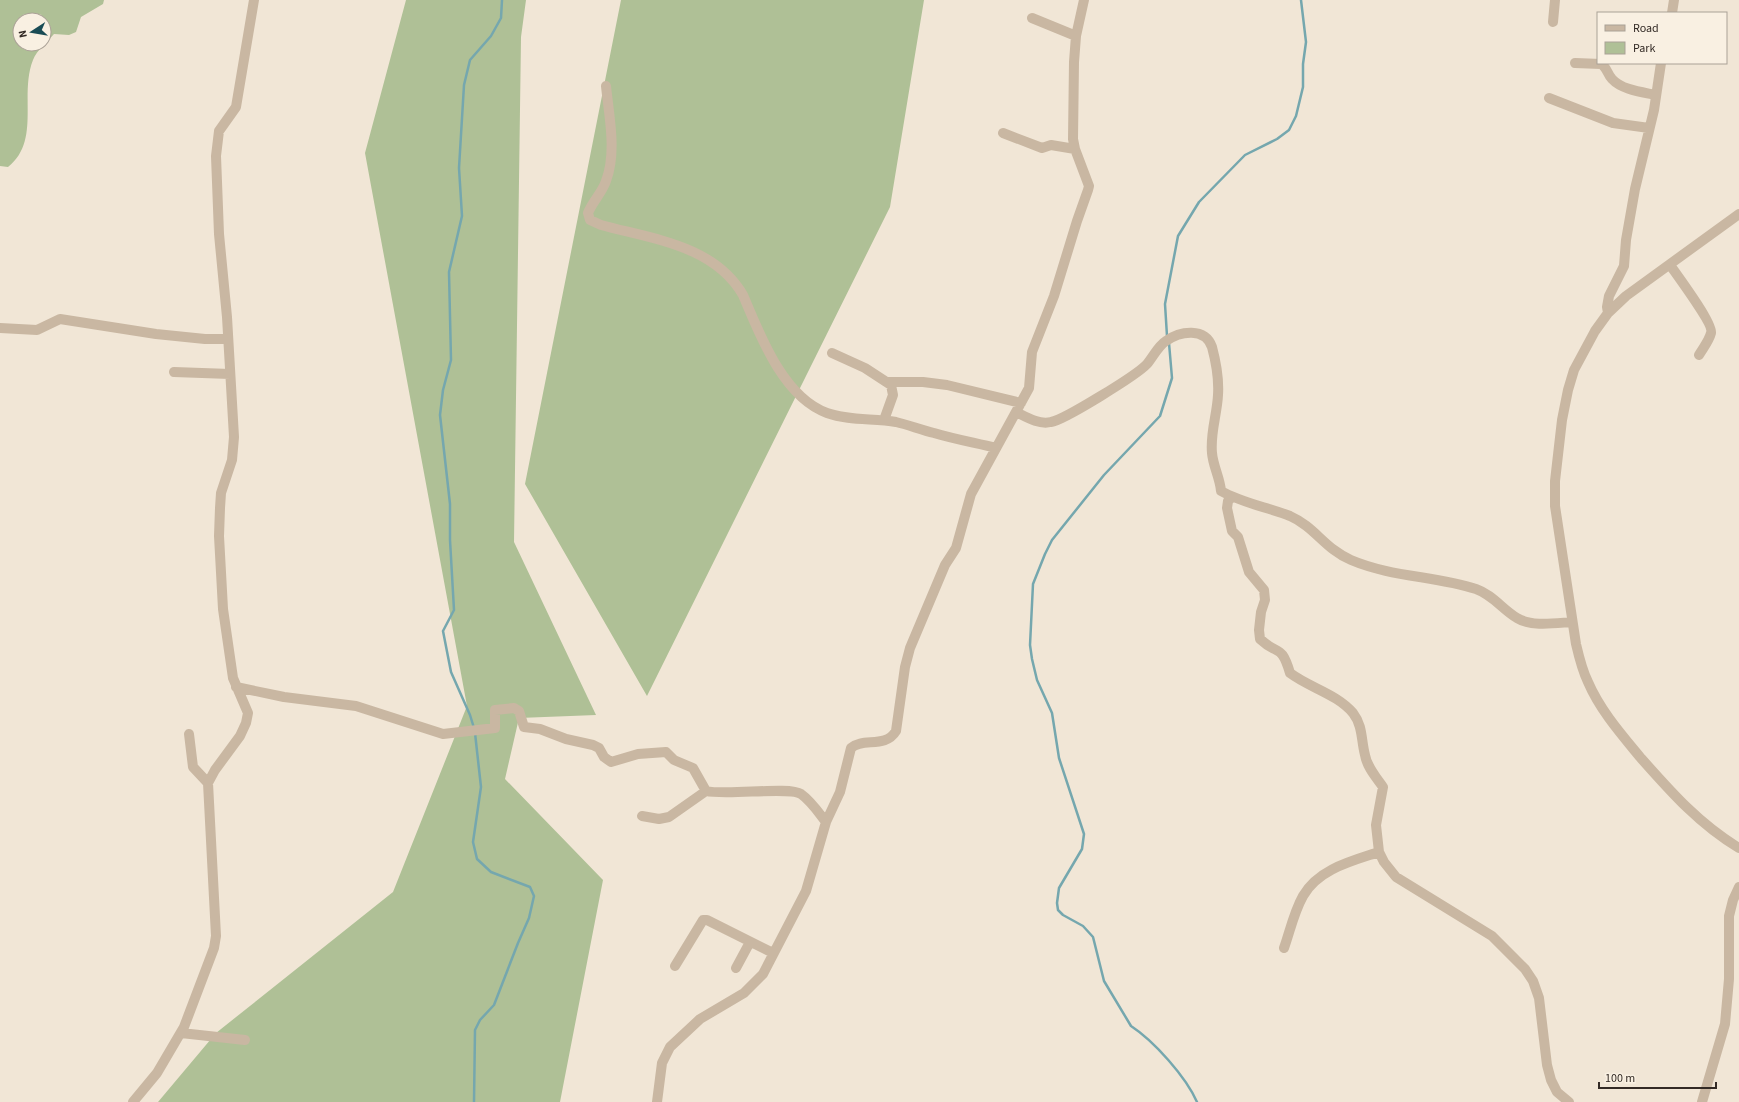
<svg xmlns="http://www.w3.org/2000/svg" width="1739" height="1102" viewBox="0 0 1739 1102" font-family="'Source Sans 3',sans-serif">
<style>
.green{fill:#afc096;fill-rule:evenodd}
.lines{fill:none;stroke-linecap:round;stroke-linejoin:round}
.stream{stroke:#75a7ae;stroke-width:2.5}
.minor{stroke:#c9b7a2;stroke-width:10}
</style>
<rect width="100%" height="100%" fill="#f1e6d6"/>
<path class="green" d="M0,0H104L103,4L81,17L76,32L69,35L54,34C47,42 37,50 33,60C19,95 41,141 8,167L0,166ZM20,20H44V44H20Z
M406,0H526L521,37L514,542L596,715L519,718L505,779L603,880L560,1102H158L216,1033L393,892L467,706L365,153Z
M621,0H924L890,207L647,696L525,484Z"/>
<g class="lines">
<path class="stream" d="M1167,336L1165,304L1178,236L1199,202L1245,155L1277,139L1289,130L1296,116L1303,87V64L1306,42L1301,0
M1169,343L1172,378L1160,416L1104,475L1052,540L1045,554L1033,584L1030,645L1032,659L1037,680L1052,713L1059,758L1084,834L1082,849L1059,888L1057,903L1058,910L1063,915L1083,926L1093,937L1104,981L1131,1026C1154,1041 1186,1077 1197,1102
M474,728L470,715L451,672L443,631L454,610L450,540V504L440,415L443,390L451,360L449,272L462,216L459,168L464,85L470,60L491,36L501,18L502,0
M474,1102L475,1030L480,1020L494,1005L518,943L529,918L534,896L530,887L491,872L477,859L473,842L481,787L475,733"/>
<path class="minor" d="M1672,13L1674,0
M1032,18L1076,36
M1553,22L1555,0
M1575,63L1601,64C1607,67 1607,74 1612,79C1622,90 1642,92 1656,95
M606,86C609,116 617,152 606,181C602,193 592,202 588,213L590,220L601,225C652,239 714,245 743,295C760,335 783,397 827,413C849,421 874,418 896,422C909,425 921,430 934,433C954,439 976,443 996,448
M1549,98L1613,123L1649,128
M1003,133L1042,148L1051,145L1075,149
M1739,214L1626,296L1608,313L1595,331L1574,370L1568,390L1562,420L1555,481V506L1576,644C1579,657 1582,670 1588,682C1600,710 1621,734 1640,757C1671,792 1699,824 1739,848
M1670,265C1677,275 1714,325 1711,333C1709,341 1703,348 1699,355
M1608,313L1607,307L1609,296L1624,266L1626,240L1635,189L1654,110L1661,63
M0,328L37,330L60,319L156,334L205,339H228
M832,353L865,368L891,385L893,395L884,420
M174,372L230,374
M889,382H923L947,385L1021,403
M1016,412C1026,417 1039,425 1051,422C1064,420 1137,375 1147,364C1153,357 1158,346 1166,341C1180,331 1205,327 1212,347C1216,362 1219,380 1218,395C1217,415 1210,433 1212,453C1213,466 1220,478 1221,491C1242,503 1267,507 1290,516C1315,527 1325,549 1351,560C1391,577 1435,576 1476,589C1493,595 1502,609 1517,618C1531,627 1556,623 1572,622
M1232,497L1228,501L1227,508L1232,531L1238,537L1249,572L1264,590L1265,600L1261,612L1259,630L1260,639C1278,656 1281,643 1290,673C1310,688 1337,694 1353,713C1363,726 1361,740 1365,755C1367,767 1376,777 1383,787L1376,825L1379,852L1384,862L1396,877L1492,936L1525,969L1533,981L1539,998L1547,1065L1551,1080L1557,1092L1569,1102
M236,687L284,697L356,706L443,734L495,728V710L514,708L519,711L524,727L540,729L566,739L593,745L599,748L604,757L611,762L638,754L666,752L674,760L693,768L706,791C727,796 789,786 801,794C811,801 819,813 826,822
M189,734L193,767L208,783
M642,816L659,819L669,817L706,791
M1284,948C1290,931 1294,912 1303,896C1318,869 1352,861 1379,852
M675,966L703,920H707L773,953
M736,968L750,942
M181,1033L245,1040
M133,1102L157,1073L184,1027L214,948L216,936L208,783L215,770L240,736L246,723L248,713L233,678L223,609L219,536L220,508L221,493L232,460L234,437L227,317L219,234L216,156L219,131L236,107L254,0
M657,1102L662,1063L670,1047L700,1019L744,993L763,974L806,891L826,822L840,792L851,748C863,737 885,749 896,731L905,667L910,648L945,565L956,548L971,494L1029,388L1032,352L1054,296L1077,221L1088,190L1089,186L1075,149L1073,139L1074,62L1076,36L1084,0
M1702,1102L1725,1024L1729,979V916L1733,900L1739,887"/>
</g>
<rect x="1597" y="12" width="130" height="52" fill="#f9f0e2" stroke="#aaa196"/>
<rect x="1605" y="25" width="20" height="6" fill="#c9b7a2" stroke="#aaa196"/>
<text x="1633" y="32" font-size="12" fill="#332a25">Road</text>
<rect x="1605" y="42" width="20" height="12" fill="#afc096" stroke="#aaa196"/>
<text x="1633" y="52" font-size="12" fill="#332a25">Park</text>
<g transform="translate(32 32) rotate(258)"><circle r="19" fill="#f9f0e2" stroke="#aaa196"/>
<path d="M0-3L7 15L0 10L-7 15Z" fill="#1a4c55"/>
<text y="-6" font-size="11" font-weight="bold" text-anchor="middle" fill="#332a25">N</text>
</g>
<path d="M1599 1082v6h117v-6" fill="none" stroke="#332a25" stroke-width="2"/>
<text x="1605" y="1082" font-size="12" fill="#332a25" stroke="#f9f0e2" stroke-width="3" paint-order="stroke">100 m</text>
</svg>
